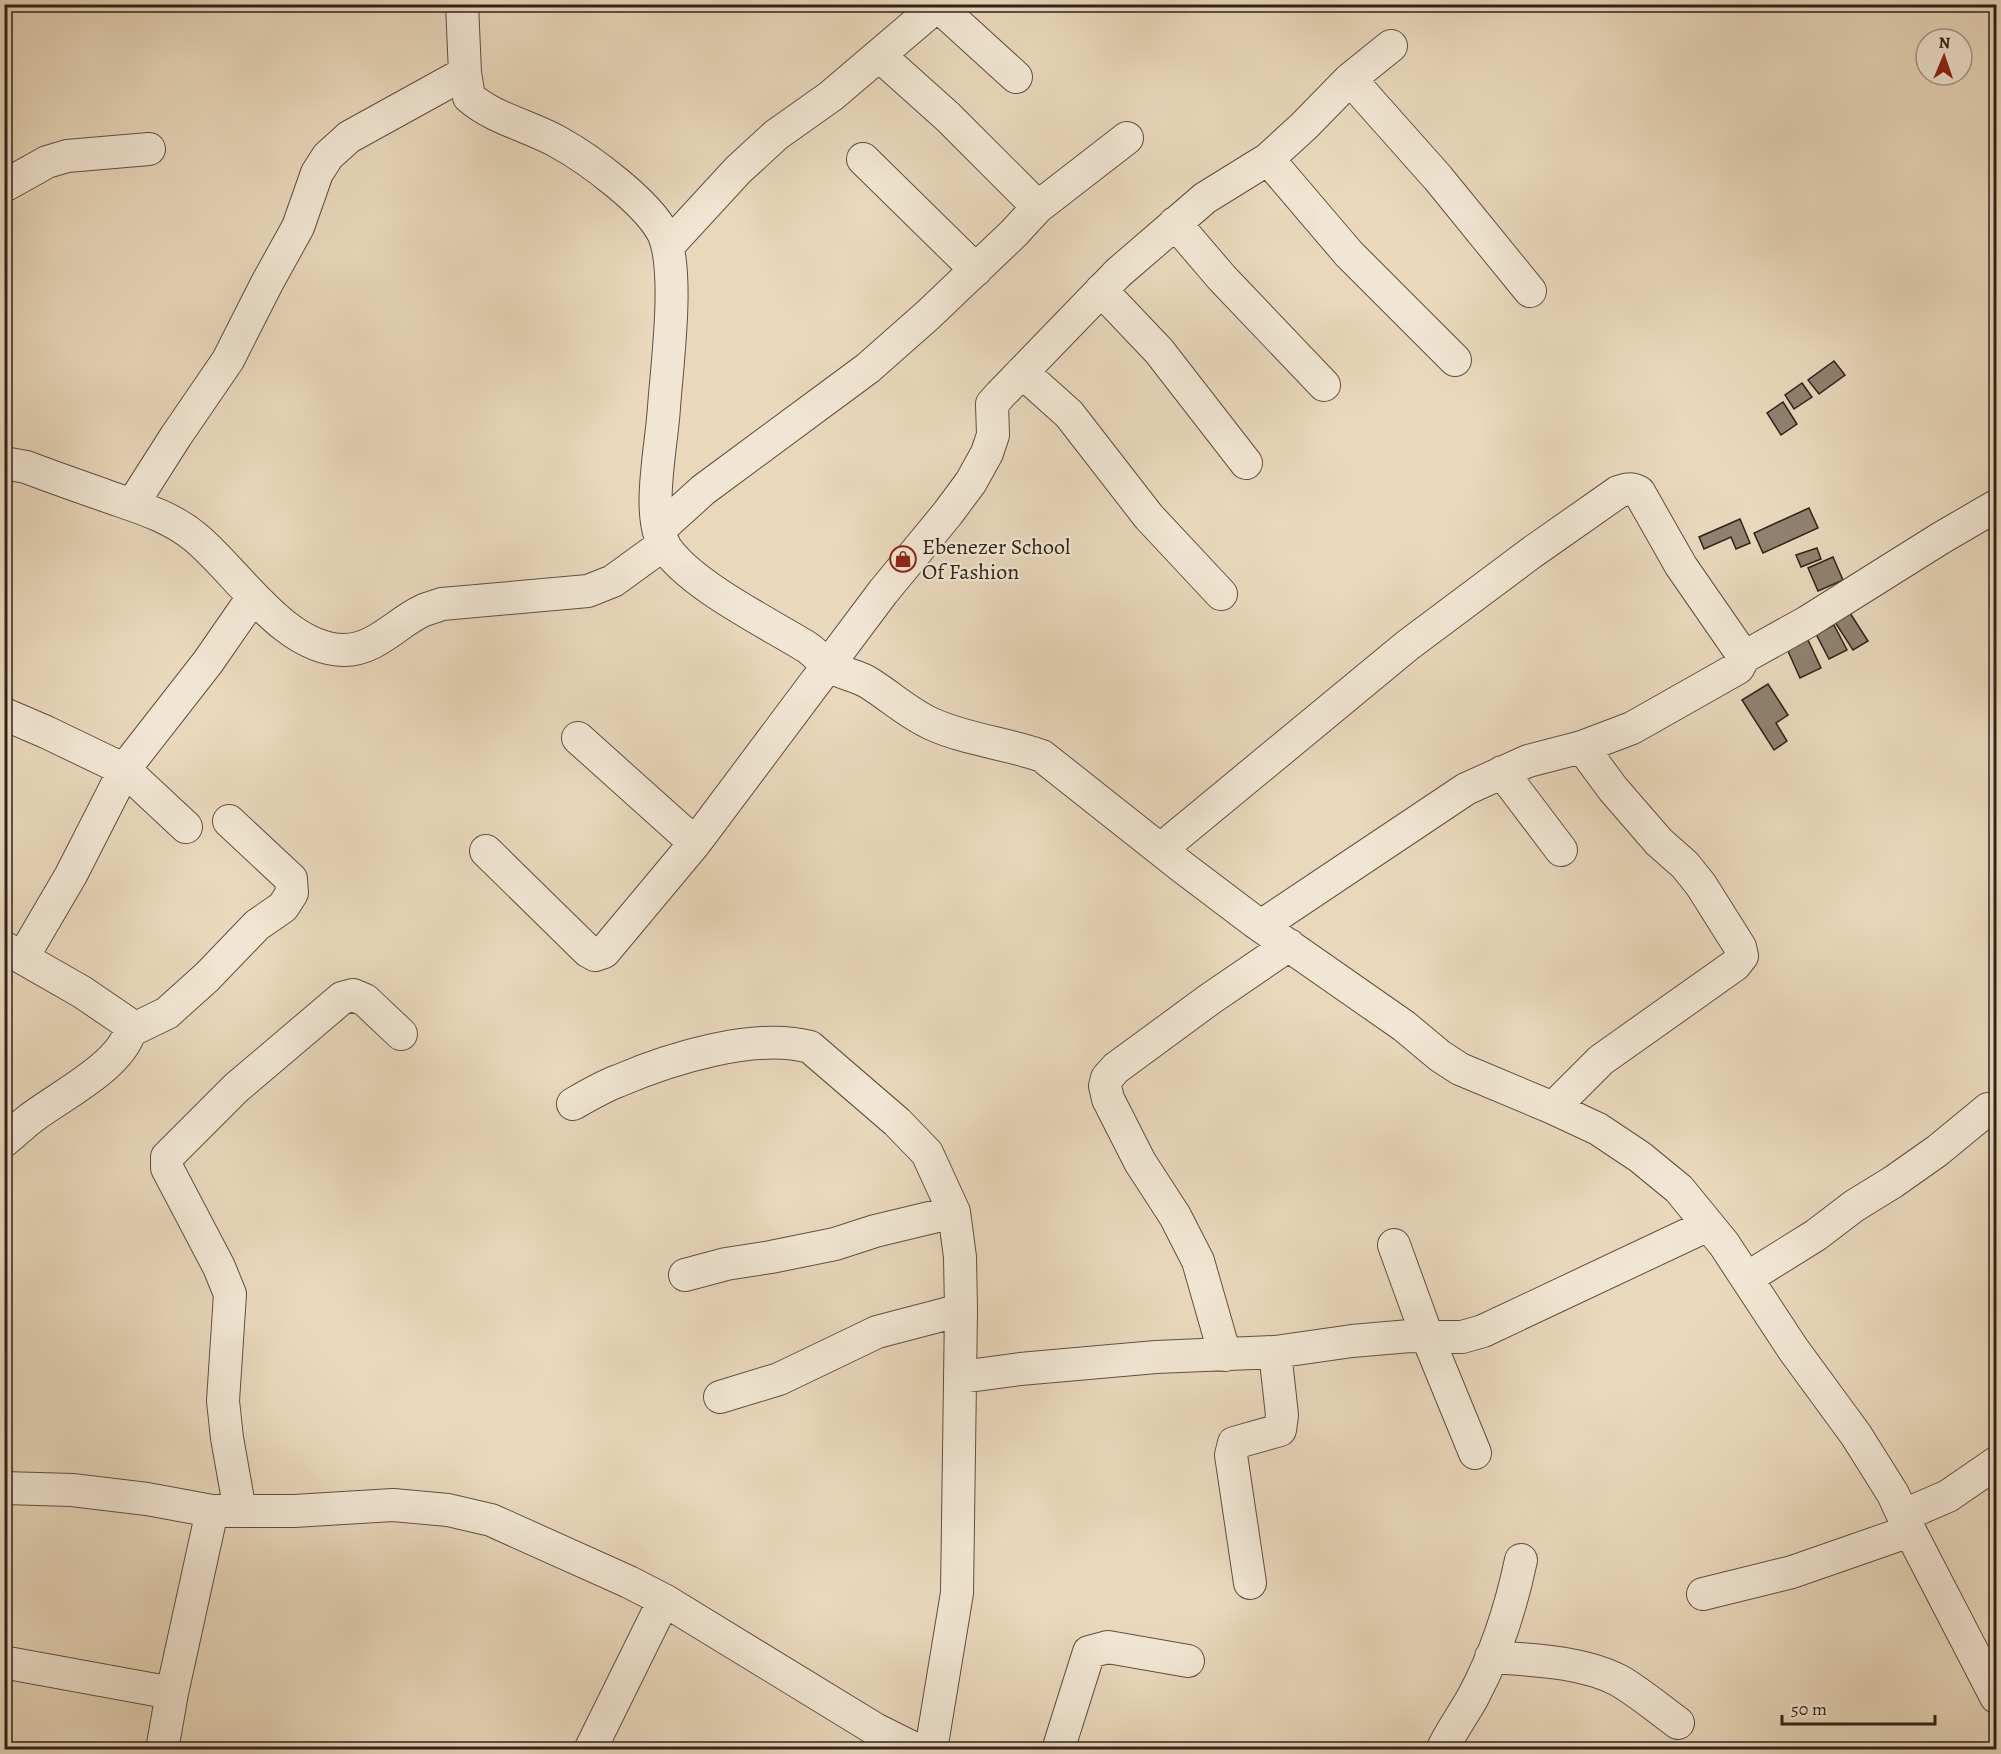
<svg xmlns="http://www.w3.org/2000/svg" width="2001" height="1754" viewBox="0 0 2001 1754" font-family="Alegreya,serif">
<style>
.building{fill:#90816f;stroke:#30221b;stroke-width:1.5}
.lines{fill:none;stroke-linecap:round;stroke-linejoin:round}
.minor-casing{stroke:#5e5043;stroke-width:34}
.minor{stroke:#f1e6d3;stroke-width:32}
.labels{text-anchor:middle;stroke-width:4.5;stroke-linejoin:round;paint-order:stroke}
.poi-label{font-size:22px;fill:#30221b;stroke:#f1e6d3;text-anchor:start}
</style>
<rect width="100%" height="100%" fill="#e9d8bc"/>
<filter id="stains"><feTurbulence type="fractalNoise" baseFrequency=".00333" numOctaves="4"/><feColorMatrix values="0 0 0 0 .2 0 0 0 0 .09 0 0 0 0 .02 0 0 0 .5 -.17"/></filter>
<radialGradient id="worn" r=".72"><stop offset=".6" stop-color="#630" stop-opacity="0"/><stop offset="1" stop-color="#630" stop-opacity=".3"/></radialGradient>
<path class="building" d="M1834,361L1845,375L1819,394L1808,380Z
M1802,383L1812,397L1794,409L1785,395Z
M1783,402L1797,424L1781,435L1767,413Z
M1809,508L1818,528L1763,553L1754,533Z
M1740,519L1750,543L1736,549L1731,537L1704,549L1699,537Z
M1817,548L1821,559L1801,567L1796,555Z
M1833,557L1843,580L1818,591L1808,568Z
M1850,613L1868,641L1853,650L1835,622Z
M1834,625L1847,650L1829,659L1816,634Z
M1808,640L1821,668L1800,678L1787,649Z
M1768,684L1788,715L1776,723L1787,741L1774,750L1742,700Z"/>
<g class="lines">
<g class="minor-casing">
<path id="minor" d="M462,4L465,73L469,97C494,119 530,126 558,142C589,159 647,202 663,233C680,269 667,365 664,407C662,445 646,513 664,545C687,583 766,622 805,646C814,651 820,660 828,665C840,674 857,675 869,683C890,696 909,714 932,724C967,740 1006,743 1042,756L1181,866L1255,922L1404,1026L1440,1056L1460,1069L1553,1108L1598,1129L1640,1157L1679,1189L1724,1244L1793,1349L1856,1435L1893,1494L1910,1531L1996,1697
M938,6L1016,77
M880,56L948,117L1038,207
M1350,79L1438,178L1530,291
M863,159L976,270
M1268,159L1349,254L1455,360
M4,186L47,162L67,156L149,149
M1175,223L1222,278L1324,385
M668,246L738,170L776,135L831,96L939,4
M1101,290L1159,351L1246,463
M1022,372L1069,414L1149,517L1221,594
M4,463L26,467C55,478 84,488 112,498C141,508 171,517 195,537C237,571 284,650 344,650C376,650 397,622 424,610C430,608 436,606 442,604L588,591L613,581L664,544
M132,505L176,436L228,360L267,283L298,227L317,173L328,156L349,137L465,73
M659,530L703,490L868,368L928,315L1014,233L1038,207L1127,138
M4,714L46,732L125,770L186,827
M578,738L695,843
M1502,772L1561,850
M1161,849L1408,645L1531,553L1618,492C1626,489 1631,488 1639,492L1681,566L1744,657
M486,851L588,951L595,955L604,952L695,843L883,592L948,513L971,482L987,453L993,435L992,404L1000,395L1118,273L1205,198L1268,159L1304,126L1350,79L1391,46
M1261,926L1466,789L1528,761L1582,747L1632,728L1738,668L1744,657L1807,622L1941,538L1996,506
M23,957L71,875L126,767L208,662L253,597
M130,1031L167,1013L207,977L257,925L283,907L292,893L291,879L229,821
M573,1104C587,1096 602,1087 618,1081C669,1059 755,1032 810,1047L897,1122L927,1153L954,1212L960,1257L961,1310L957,1593L931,1750
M1553,1108L1601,1060L1735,965L1742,956L1740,947L1701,885L1685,865L1659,842L1613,789L1582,747
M4,1141C13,1134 21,1126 30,1119C58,1097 120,1067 130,1031L126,1022L82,992L5,948
M1394,1245L1427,1336L1475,1453
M685,1275L726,1264L771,1257L835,1244L875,1231L954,1212
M1747,1278L1816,1235L1854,1206L1893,1182L1937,1151L1988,1109
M1225,1355L1198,1261L1175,1216L1140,1162L1108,1099L1105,1086L1107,1078L1116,1068L1210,999L1289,945
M961,1377L1020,1369L1156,1357L1275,1352L1352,1341L1410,1336L1462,1337L1483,1331L1708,1225
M720,1397L779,1379L877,1332L961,1310
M4,1488L72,1490L147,1499L212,1511H294L393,1505L448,1510L491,1520L629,1582L664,1600L875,1729L917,1750
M240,1511L227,1438L223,1401L230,1294L219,1267L167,1168V1157L236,1088L342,998L353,995L365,1000L401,1034
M1904,1515L1948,1496L1996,1463
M1250,1583L1231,1455L1234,1443L1280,1430L1282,1415L1275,1352
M1703,1594L1792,1572L1910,1531
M1491,1657C1531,1660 1581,1661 1618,1680C1639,1692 1659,1709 1678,1723
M8,1663L172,1693
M162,1750L172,1693L212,1511
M590,1750L664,1600
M1058,1750L1089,1652L1108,1647L1188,1661
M1442,1750C1451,1731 1463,1715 1473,1697C1496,1654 1511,1608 1521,1560"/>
</g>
<use href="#minor" class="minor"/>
</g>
<defs>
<g id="shop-ring" transform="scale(1.35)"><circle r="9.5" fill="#f1e6d3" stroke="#8f2418" stroke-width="1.5"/><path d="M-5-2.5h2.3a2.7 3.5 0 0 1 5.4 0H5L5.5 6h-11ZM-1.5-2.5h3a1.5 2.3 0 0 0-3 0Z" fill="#8f2418"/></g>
</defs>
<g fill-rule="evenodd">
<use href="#shop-ring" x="903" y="559"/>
</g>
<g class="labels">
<g class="poi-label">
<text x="922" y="554">Ebenezer School<tspan x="922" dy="25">Of Fashion</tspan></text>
</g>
</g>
<rect width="2001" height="1754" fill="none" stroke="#e9d8bc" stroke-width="24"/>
<rect x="6" y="6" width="1989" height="1742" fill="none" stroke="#30221b" stroke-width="3"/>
<rect x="12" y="12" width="1977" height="1730" fill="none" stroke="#30221b" stroke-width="1.5"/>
<g transform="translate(1944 57) rotate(2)"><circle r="28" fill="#f1e6d3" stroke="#a49889" stroke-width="1.5"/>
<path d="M0-4.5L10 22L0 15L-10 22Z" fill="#8f2418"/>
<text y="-9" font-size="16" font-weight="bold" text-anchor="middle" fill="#30221b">N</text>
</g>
<path d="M1782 1715v9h153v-9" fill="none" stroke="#30221b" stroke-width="3"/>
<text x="1791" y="1715" font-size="18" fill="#30221b" stroke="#f1e6d3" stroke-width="4.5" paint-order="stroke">50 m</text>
<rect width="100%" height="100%" filter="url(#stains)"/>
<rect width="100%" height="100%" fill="url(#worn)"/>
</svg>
